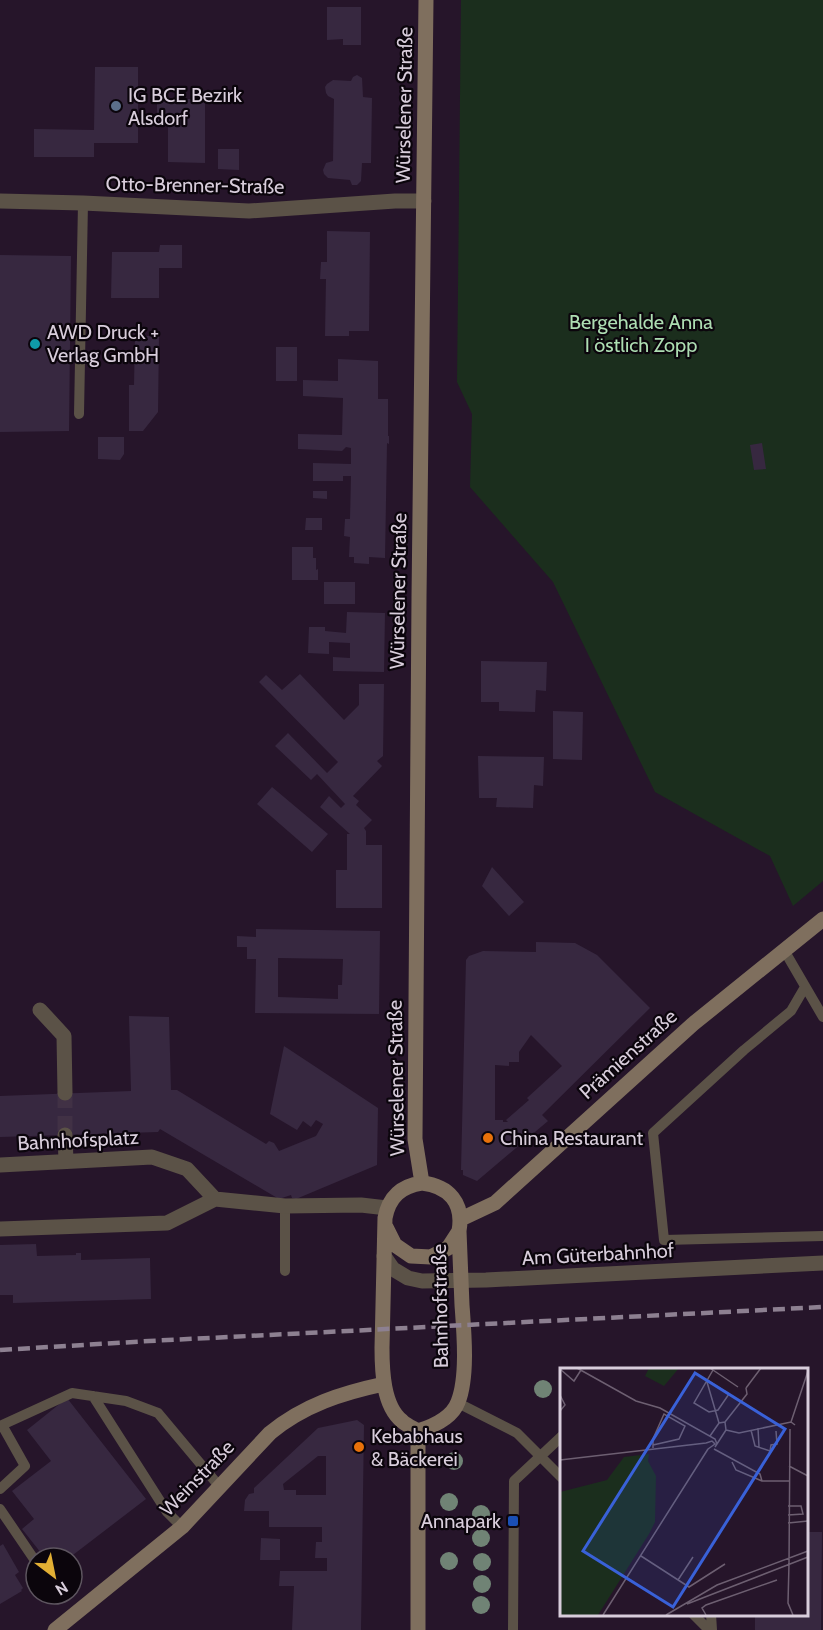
<svg xmlns="http://www.w3.org/2000/svg" width="823" height="1630" viewBox="0 0 823 1630" font-family="Cabin,sans-serif">
<style>
.green{fill:#1b2e1d}
.building{fill:#372840;fill-rule:evenodd}
.lines{fill:none;stroke-linecap:round;stroke-linejoin:round}
.street-tunnel{stroke:#413145;stroke-width:15;stroke-dasharray:15 8;stroke-linecap:butt}
.lane{stroke:#5b5247;stroke-width:10}
.street{stroke:#5b5247;stroke-width:15}
.secondary{stroke:#7f6f5e;stroke-width:15}
.rail{stroke:#8d8091;stroke-width:4.5;stroke-dasharray:12 6;stroke-linecap:butt}
.tree{fill:#708375}
.service-dot{fill:#5c6f8a;stroke:#0b050c;stroke-width:2}
.culture-dot{fill:#0f9aa8;stroke:#0b050c;stroke-width:2}
.food-dot{fill:#e8710a;stroke:#0b050c;stroke-width:2}
.transit-dot{fill:#1a4fb4;stroke:#0b050c;stroke-width:2}
.labels{text-anchor:middle;stroke-width:4.5;stroke-linejoin:round;paint-order:stroke}
.poi-label{font-size:20px;fill:#d8cddb;stroke:#0b050c;text-anchor:start}
.street-label{font-size:20px;fill:#d8cddb;stroke:#0b050c}
.park-label{font-size:20px;fill:#adddb2;stroke:#0b050c}
.inset-road{fill:none;stroke:#6d5f71;stroke-width:1.5}
.view{fill:#3961d8;fill-opacity:0.15;stroke:#3961d8;stroke-width:3}
.inset-edge{fill:none;stroke:#d8cddb;stroke-width:3}
</style>
<rect width="100%" height="100%" fill="#26152a"/>
<path class="green" d="M461,0H823V881L793,906L770,856L655,792L553,582L470,487L472,414L457,382Z"/>
<path class="building" d="M327,7H361V45H343V39L327,40Z
M95,67H138V143H94V157H34V129L94,130Z
M357,75L362,78L363,97L372,98L371,163H362L361,181L357,185H352L350,180L328,178L324,174L323,170L326,163L333,161L334,99L328,96L326,93L325,87L327,84L333,80L351,81L353,77Z
M157,99H205V163L168,162V125H157Z
M218,149H239V170L218,169Z
M327,231L370,232L369,331H349V336H325L326,279H320L321,262H327Z
M160,245H182V268H159V298H111L112,252H159Z
M0,255L71,256L69,431L0,432Z
M135,336H159L158,412L143,431H129V385H134Z
M276,347H297V381H276Z
M338,359L378,361V399H388V436H389V444L387,443L385,558L369,557V564L354,563V557H349L350,537L344,536L345,519H350L351,476H343V481H313V463L351,464V448L346,447L342,451L298,449V434L342,435L343,398L303,396V380L338,381Z
M98,437H124V454L120,460L98,459Z
M762,443L766,469L754,470L750,445Z
M313,491H327V499L313,498Z
M306,518H322V530H305Z
M292,547H313V558H316V570L318,569V580H292Z
M324,582H355V604H324Z
M347,612L385,613L384,672L333,671V657L350,658V643L329,642V654L308,653L309,627H325V631L346,633Z
M481,661L547,662L546,691L536,690L535,712L499,711V702H481Z
M300,674L344,720L359,705V684H384L383,756L377,761L382,766L353,796L359,801L356,805L372,820L364,828L366,831V845H382V908H336V870H347V834H350L320,807L329,796L341,808L345,804L317,774L311,780L275,746L288,733L327,773L338,762L259,682L266,675L282,690Z
M553,711L583,712L582,760L553,759Z
M478,756L544,757L543,786L534,785L533,808L496,807L497,798H479Z
M272,787L328,834L312,852L257,804Z
M492,867L524,902L509,916L482,886Z
M256,929L380,931L379,1014L255,1013L256,959H247V947H237V936L256,937ZM278,958L343,959L342,985H338V999L278,997Z
M536,942L575,943L597,955L650,1008L542,1115L548,1121L477,1181L463,1175V1170H461L466,960L469,956L483,951L536,952ZM531,1035L562,1066L527,1098L529,1100L506,1120L508,1122H503V1120H495V1065L509,1066V1062H519V1052Z
M129,1016L169,1017L171,1090H177L266,1144L269,1141L274,1143L279,1151L316,1136L323,1124L316,1120L311,1127L303,1121L297,1130L270,1114L284,1046L378,1108L377,1165L296,1199L292,1198L291,1195L279,1199L160,1129L158,1132L0,1137V1096L131,1091Z
M36,1244L37,1256L76,1255V1253H81V1260L150,1258L151,1299L13,1303V1295H0V1245Z
M67,1398L146,1499L69,1558H45L22,1529L34,1519L12,1491L51,1461L27,1430Z
M357,1420L364,1425L361,1630H292L294,1586H279L280,1571H327V1558H315L316,1542H322V1527H269V1511H244L245,1500L249,1494L254,1493V1488L318,1428ZM318,1456H326V1495H296V1490H284L283,1484Z
M807,1532H822L821,1630H755V1614H807Z
M261,1538L280,1539V1560H260Z
M3,1544L19,1572L15,1575L23,1588L21,1590L22,1591L0,1604V1546Z"/>
<g class="lines">
<path class="street-tunnel" d="M65,1093V1135"/>
<path class="lane" d="M79,414L83,203
M784,950L823,1017
M805,987L791,1011L744,1050L653,1133L664,1240L823,1236
M285,1206V1271
M93,1396L167,1512L182,1527
M458,1403L517,1433L562,1478
M0,1489L25,1466L2,1425L72,1393L126,1401L158,1413L219,1486
M0,1509L36,1562
M693,1614L709,1630
M711,1614L712,1630
M513,1630L514,1481L562,1436"/>
<path class="street" d="M0,201L83,203L249,211L395,201H424
M40,1010L64,1036L65,1093
M65,1135L66,1161
M0,1165L152,1157L187,1169L215,1199
M0,1229L167,1223L215,1199L285,1206L361,1205L387,1208
M384,1256L393,1269L408,1278L422,1281L486,1280L823,1263"/>
<path class="secondary" d="M422,1183L415,1139L419,598L426,0
M422,1183C449,1186 464,1203 459,1231C460,1256 461,1280 462,1305C464,1332 468,1377 458,1402C452,1418 434,1426 418,1431C413,1428 406,1425 402,1421C383,1406 382,1370 382,1348L385,1218C389,1197 401,1186 422,1183Z
M461,1219L495,1203L693,1024L823,919
M386,1227L395,1245L411,1256L431,1257L448,1248L459,1231
M55,1630L182,1527L270,1433C304,1405 342,1393 384,1384
M418,1630V1431"/>
<path class="rail" d="M0,1350L149,1341L823,1307"/>
</g>
<g class="tree">
<circle cx="543" cy="1389" r="9"/>
<circle cx="454" cy="1461" r="9"/>
<circle cx="449" cy="1502" r="9"/>
<circle cx="481" cy="1514" r="9"/>
<circle cx="481" cy="1538" r="9"/>
<circle cx="449" cy="1561" r="9"/>
<circle cx="482" cy="1562" r="9"/>
<circle cx="482" cy="1584" r="9"/>
<circle cx="481" cy="1605" r="9"/>
</g>
<circle class="service-dot" cx="116" cy="106" r="6"/>
<circle class="culture-dot" cx="35" cy="344" r="6"/>
<g class="food-dot">
<circle cx="488" cy="1138" r="6"/>
<circle cx="359" cy="1447" r="6"/>
</g>
<rect class="transit-dot" x="507" y="1515" width="12" height="12" rx="3"/>
<g class="labels">
<g class="poi-label">
<text x="128" y="102">IG BCE Bezirk<tspan x="128" dy="23">Alsdorf</tspan></text>
<text x="47" y="339">AWD Druck +<tspan x="47" dy="23">Verlag GmbH</tspan></text>
<text x="500" y="1145">China Restaurant</text>
<text x="371" y="1443">Kebabhaus<tspan x="371" dy="23">&amp; Bäckerei</tspan></text>
<text x="501" y="1528" text-anchor="end">Annapark</text>
</g>
<g class="street-label">
<text transform="translate(404 105) rotate(-89)" y="7">Würselener Straße</text>
<text transform="translate(195 185) rotate(1)" y="7">Otto-Brenner-Straße</text>
<text transform="translate(398 591) rotate(-89)" y="7">Würselener Straße</text>
<text transform="translate(628 1054) rotate(-42)" y="7">Prämienstraße</text>
<text transform="translate(396 1078) rotate(-91)" y="7">Würselener Straße</text>
<text transform="translate(78 1140) rotate(-3)" y="7">Bahnhofsplatz</text>
<text transform="translate(598 1254) rotate(-3)" y="7">Am Güterbahnhof</text>
<text transform="translate(440 1306) rotate(-91)" y="7">Bahnhofstraße</text>
<text transform="translate(197 1478) rotate(-46)" y="7">Weinstraße</text>
</g>
<g class="park-label">
<text x="641" y="329">Bergehalde Anna<tspan x="641" dy="23">I östlich Zopp</tspan></text>
</g>
</g>
<g transform="translate(560 1368)">
<rect width="248" height="248" fill="#26152a"/>
<path d="M89,0H119L104,18L85,8ZM89,86L88,93L96,108L95,154L89,166L38,247H0V124L47,112L64,89Z" fill="#1b2e1d"/>
<path class="inset-road" d="M17,0L76,33L100,40L155,71L157,76M150,0L178,19M0,1L14,13L21,2M147,12L169,26L158,42L149,44L134,35L153,2M147,14L159,55M186,20L201,0M0,27L5,37L0,43M231,54L248,3M198,60L199,79M166,62L179,65L231,54L235,57M191,62L195,78L210,83L211,77L217,76L216,63M150,68L159,55L165,54M146,75L152,73L155,76L148,81M155,79L166,62L165,54L187,26L186,20M93,80V71L104,46L125,58L119,71L93,77M154,81L200,106L202,113H229M0,92L146,75M172,94L176,102L202,113M229,98L248,108M228,147L243,146L241,138H228M228,155L248,153M81,188L129,219L165,196M229,196L230,61M229,196L228,235L233,247M118,212L133,189M127,236L248,189M43,247L148,81M106,247L157,217L248,183M146,247L142,240L146,237L217,212"/>
<path class="view" d="M135,5L225,61L113,239L23,183Z"/>
<rect width="248" height="248" class="inset-edge"/>
</g>
<g transform="translate(54 1576) rotate(148)"><circle r="28" fill="#0b050c" stroke="#5d555f" stroke-width="1.5"/>
<path d="M0-4.5L10 22L0 15L-10 22Z" fill="#e2af34"/>
<text y="-9" font-size="16" font-weight="bold" text-anchor="middle" fill="#d8cddb">N</text>
</g>
</svg>
